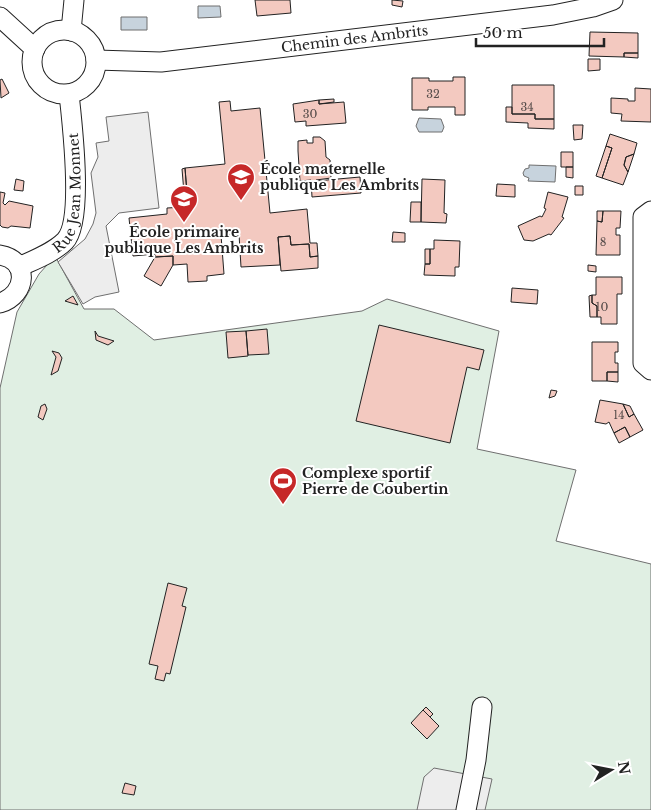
<svg xmlns="http://www.w3.org/2000/svg" width="651" height="810" viewBox="0 0 651 810" font-family="'Libre Baskerville',serif">
<style>
.green{fill:#e0efe3;stroke:#6f6f6f}
.parking{fill:#ededed;stroke:#6f6f6f}
.water{fill:#c7d3dd;stroke:#6f6f6f}
.building{fill:#f3c9c0;stroke:#222}
.lines{fill:none;stroke-linecap:round;stroke-linejoin:round}
.minor-casing{stroke:#222;stroke-width:21}
.minor{stroke:#fff;stroke-width:19}
.labels{text-anchor:middle;stroke-width:4;stroke-linejoin:round;paint-order:stroke}
.number-label{font-size:11px;fill:#564c4a}
.street-label{font-size:14px;fill:#222;stroke:#fff}
.poi-label{font-size:14px;font-weight:bold;fill:#222;stroke:#fff;text-anchor:start}
</style>
<rect width="100%" height="100%" fill="#fff"/>
<path class="green" d="M55,256L84,309H114L154,340L362,311L387,299L499,331L477,449L576,470L556,541L651,564V810H0V388L17,312L39,274Z"/>
<path class="parking" d="M148,112L159,208L119,213L106,226L119,292L95,297L83,304L58,262L85,239L93,224L96,213L91,173L98,157L96,143L109,141L106,117Z
M434,768L492,779L485,810H417L424,777Z"/>
<path class="water" d="M198,6H220L221,17L198,18Z
M121,17H147V30H121Z
M419,118L441,119L444,127L442,132H419L416,126Z
M529,165L556,166L555,182L528,181L529,178L524,176L523,173L525,169L529,168Z"/>
<path class="building" d="M255,0H290L291,13L257,16Z
M392,0L403,1L402,7L392,5Z
M590,32L638,33V53H624V57L589,56Z
M624,53H638V58L624,57Z
M588,59H600V70L588,71Z
M453,77H465V115H455V107H428V110H412V78H429V81H453Z
M2,79L9,93L1,98L0,80Z
M512,85H554V119H535V114H512Z
M635,88L651,89V122L621,121L622,114L611,113V98L628,99V101H635Z
M334,99V102L319,104V100Z
M319,100V104L344,102L346,123L306,126V121L295,122L293,104Z
M230,101L231,111L260,108L270,213L307,209L310,243H317L318,256L310,257L309,244L291,245L290,236L278,237L280,265L241,267L239,234L221,235L224,274L207,276V281L188,282L187,264L173,265V256L155,257V254L133,256L129,218L167,214V208L185,207L184,193H187L185,168L225,164L219,102Z
M506,107H512V114H535V119H554V129L528,128V123L506,122Z
M573,125H583L582,139L574,140Z
M610,134L637,143L634,154L626,157L624,165L628,172L623,185L602,178L612,148L606,146Z
M313,137H320L325,141L326,157L330,160L331,178L316,180V181L360,177L361,193L312,197L311,180L300,181L298,151V141L307,140V143H313Z
M606,146L612,148L602,178L596,176Z
M561,152H573V167H561Z
M634,154L628,172L624,165L626,157Z
M566,167H573V178L566,177Z
M185,168L187,193H184L182,169Z
M16,179L24,181L23,191L14,190Z
M422,179L445,180L444,213L447,214L446,223L421,222Z
M497,184L515,185V197L496,196Z
M575,186H583V195H575Z
M0,192L5,193L3,203L5,205L9,201L33,206L30,228L11,226L8,228L2,227L0,225Z
M548,192L568,197L562,217L564,218L551,235L549,234L533,241L524,240L518,226L540,216L542,217L546,209L544,208Z
M411,202H421V222H410Z
M597,211H603L602,222L597,221Z
M603,211H621L620,228H616V235H620V255H596L597,221L602,222Z
M393,232L405,233V242H392Z
M290,236L291,245L309,244L310,257L318,256V268L281,271L278,237Z
M434,240L460,241L459,267H455V276L424,275L425,264H430V249H434Z
M425,249H430V264H425Z
M173,256V265L161,286L144,276L155,257Z
M588,265L596,266V272L588,271Z
M596,277H622V294H617V324H601V317H597V306L592,303V295H596Z
M512,288L538,290L537,304L511,302Z
M592,295V303L597,306V317H590L589,296Z
M73,296L78,305L65,301Z
M379,325L484,350L479,370L467,367L450,443L356,421Z
M267,329L269,354L248,355L246,331Z
M95,331L98,336L114,341L108,345L96,340Z
M246,331L248,356L228,358L226,332Z
M592,342H618V352H615V363H618V372H607V381H592Z
M52,351L59,353L62,358L58,371L51,375L56,357Z
M607,372H618V382L607,381Z
M551,390L557,391L555,396L549,398Z
M600,400L623,404L629,417L634,414L643,430L630,437L625,427L614,433L609,422L606,424L595,422Z
M45,404L47,409L43,420L38,417L41,406Z
M623,404L630,406L634,414L629,417Z
M625,427L630,437L619,443L614,433Z
M168,583L187,588L182,606L186,607L170,674L166,673L164,681L155,679L158,666L149,664Z
M426,707L433,714L430,717L423,710Z
M423,710L439,726L427,739L411,723Z
M125,783L136,786L134,795L122,793Z"/>
<g class="lines">
<g class="minor-casing">
<g id="minor">
<path d="M0,17L35,49"/>
<circle cx="64" cy="62" r="32"/>
<path d="M71,31L74,0"/>
<path id="s1" d="M96,60L161,62L553,15L593,7L613,0"/>
<path d="M651,211L643,217V363L651,370"/>
<path d="M0,255C30,260 27,295 0,303"/>
<path id="s2" d="M19,267C34,260 53,253 65,241C84,221 72,122 69,94"/>
<path d="M466,810L476,760L482,707"/>
</g>
</g>
<use href="#minor" class="minor"/>
</g>
<defs>
<g id="school-pin" transform="scale(1.4375)"><path d="M0 17L-7.5 6A9.5 9.5 0 1 1 7.5 6Z" fill="#c62828" stroke="#fff"/><path d="M0-5L7-2L0 1L-7-2ZM-4 1L0 2.5L4 1V4Q0 6-4 4Z" fill="#fff"/></g>
<g id="stadium-pin" transform="scale(1.4375)"><path d="M0 17L-7.5 6A9.5 9.5 0 1 1 7.5 6Z" fill="#c62828" stroke="#fff"/><path d="M0-5a6.5 5 0 1 0 0 10a6.5 5 0 1 0 0-10ZM-3.5-1.8h7v3.6h-7Z" fill="#fff"/></g>
</defs>
<g fill-rule="evenodd">
<use href="#school-pin" x="241" y="177"/>
<use href="#school-pin" x="184" y="199"/>
<use href="#stadium-pin" x="283" y="481"/>
</g>
<g class="labels">
<g class="number-label">
<text x="433" y="98">32</text>
<text x="527" y="111">34</text>
<text x="310" y="118">30</text>
<text x="603" y="246">8</text>
<text x="602" y="311">10</text>
<text x="619" y="419">14</text>
</g>
<g class="street-label">
<text dy="5" stroke="none"><textPath href="#s1" startOffset="260">Chemin des Ambrits</textPath></text>
<text dy="5" stroke="none"><textPath href="#s2" startOffset="101">Rue Jean Monnet</textPath></text>
</g>
<g class="poi-label">
<text x="260" y="174">École maternelle<tspan x="260" dy="16">publique Les Ambrits</tspan></text>
<text x="184" y="237" text-anchor="middle">École primaire<tspan x="184" dy="16">publique Les Ambrits</tspan></text>
<text x="302" y="478">Complexe sportif<tspan x="302" dy="16">Pierre de Coubertin</tspan></text>
</g>
</g>
<g transform="translate(611 770) rotate(80)" stroke="#ffffff" stroke-width="4" paint-order="stroke">
<path d="M0-4L9 19L0 12L-9 19Z" fill="#222222"/>
<text y="-8" font-size="14" font-weight="bold" text-anchor="middle" fill="#222222">N</text>
</g>
<path d="M476 38v8h128v-8" fill="none" stroke="#222222" stroke-width="2.5"/>
<text x="483" y="38" font-size="15" fill="#222222" stroke="#ffffff" stroke-width="4" paint-order="stroke">50 m</text>
</svg>
